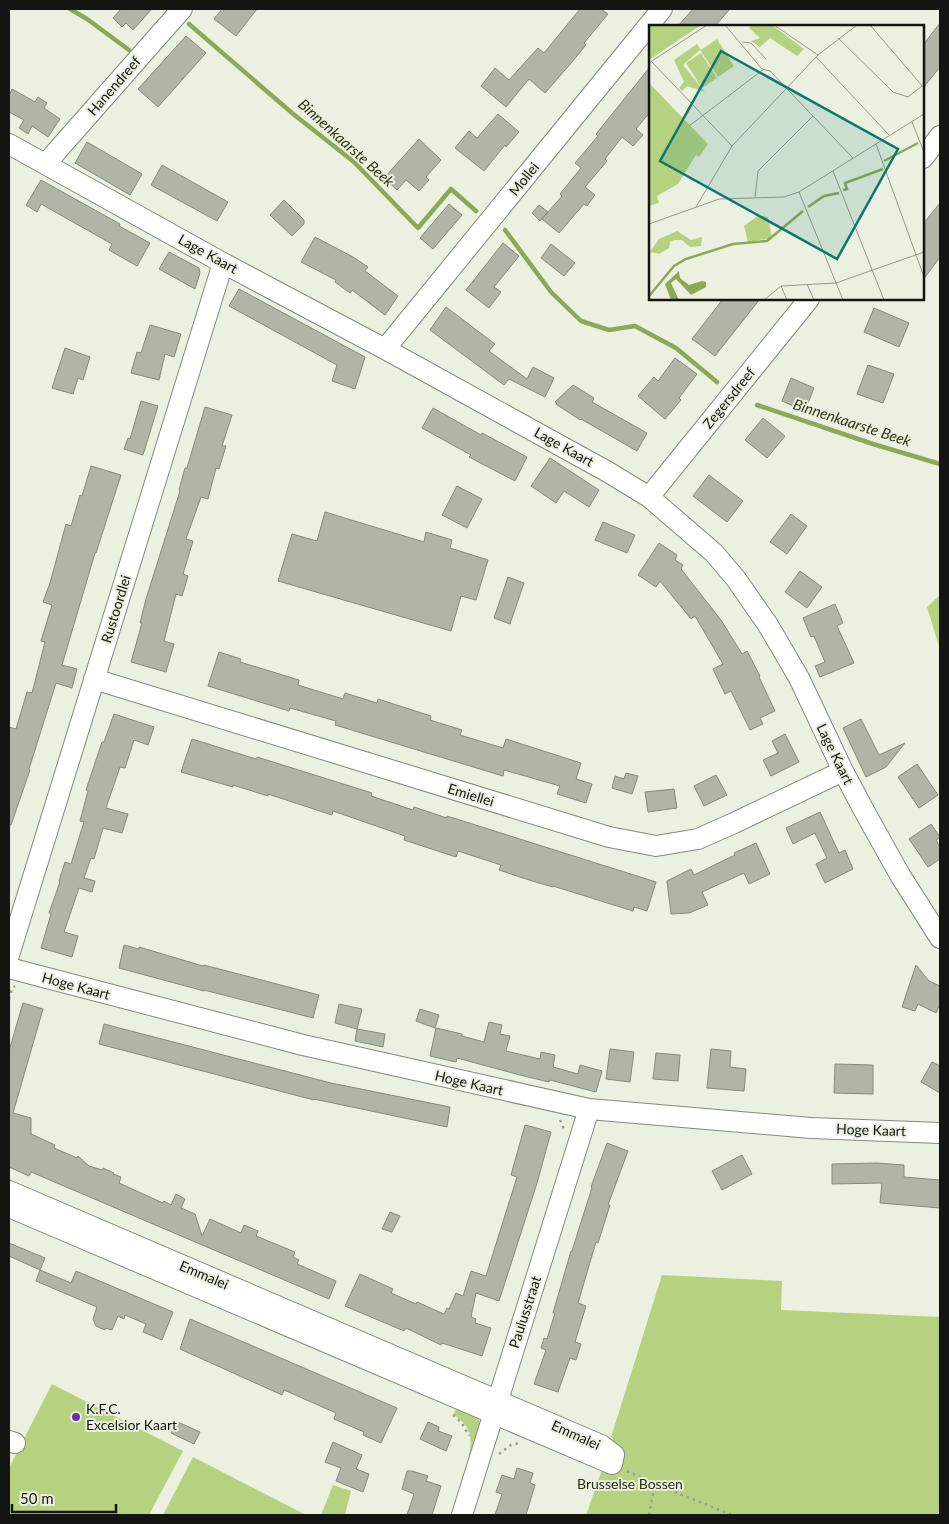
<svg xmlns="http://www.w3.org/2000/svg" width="949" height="1524" viewBox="0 0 949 1524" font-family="Lato,sans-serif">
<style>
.green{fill:#b6d281}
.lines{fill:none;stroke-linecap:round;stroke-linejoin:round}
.stream{stroke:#8da856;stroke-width:4.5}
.building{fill:#b0b6a7;stroke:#858a7c}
.minor-casing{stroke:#848a7b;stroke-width:22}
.path{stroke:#9ca094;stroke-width:2.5;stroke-dasharray:2.5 4;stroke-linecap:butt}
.minor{stroke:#fff;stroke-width:20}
.poi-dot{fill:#6f30a6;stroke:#ebf1e1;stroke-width:2}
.labels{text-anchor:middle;stroke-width:4;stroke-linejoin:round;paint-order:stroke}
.street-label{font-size:14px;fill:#131510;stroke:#ebf1e1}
.poi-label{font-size:14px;fill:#131510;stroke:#ebf1e1;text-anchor:start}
.park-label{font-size:14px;fill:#26310e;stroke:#ebf1e1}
.water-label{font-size:15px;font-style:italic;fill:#2b3713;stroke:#ebf1e1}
.inset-river{fill:none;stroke:#8da856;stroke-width:2.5}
.inset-road{fill:none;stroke:#95998d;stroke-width:1}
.view{fill:#0f766e;fill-opacity:0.15;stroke:#0f766e;stroke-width:2.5}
.inset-edge{fill:none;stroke:#131510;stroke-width:2.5}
</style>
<rect width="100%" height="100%" fill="#ebf1e1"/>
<path class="green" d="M940,595V650L927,607Z
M662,1275L782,1281L781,1310L940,1317V1515H586L613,1438L611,1437Z
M52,1384L183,1451L149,1515H9V1468Z
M459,1403L477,1415L481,1426L464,1482L461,1481C468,1458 482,1430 453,1415Z
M193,1457L306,1515H163Z
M333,1485L351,1491L345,1515H321Z"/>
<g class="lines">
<path class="stream" d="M70,9L87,19L129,50
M189,24L292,113L354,162L418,228L451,189L476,211
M505,230L551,292L581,321L609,330L635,326L676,348L717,382
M757,405L873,444L940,464"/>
</g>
<path class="building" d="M121,9H152L133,30L126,23L122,27L113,18Z
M222,9H257L236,36L214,19Z
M580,9H601L608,14L584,43L586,45L572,62L545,93L529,79L506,107L481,86L495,68L509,80L538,48L544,53Z
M693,9H730L715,26H678Z
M940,23V67L923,88V45Z
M186,36L206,53L158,107L138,89Z
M650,67V112L636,129L643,135L633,146L622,137L605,159L607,161L585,187L595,195L587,206L584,204L559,233L542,219L562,196L560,194L581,168L575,163L598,136L596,134Z
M12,89L35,102L38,97L47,103L44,108L60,119L48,137L32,126L28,134L19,128L24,120L9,112V96Z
M498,114L519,132L506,147L505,145L484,171L455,148L469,131L477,138Z
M419,139L441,160L426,177L429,180L419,191L406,180L397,190L384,178Z
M87,142L142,174L130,195L75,163Z
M162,165L228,202L217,221L151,185Z
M41,180L120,224L119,226L150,243L137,266L109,250L112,244L41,204L37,212L26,205Z
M284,200L304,220V224L292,236L270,215Z
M940,203V257L923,280V224Z
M449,204L462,215L433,249L420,238Z
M539,205L548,212L540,221L532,213Z
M315,237L353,257L368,267L365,271L398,296L385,315L352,290L350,293L335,282L336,280L301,262Z
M503,243L519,256L494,287L501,292L489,308L466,290Z
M551,244L575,263L564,276L541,258Z
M169,252L199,268L200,273L195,289L159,269Z
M239,289L365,357L355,389L332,381L337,365L229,306Z
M723,299H760L715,356L692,339Z
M446,307L495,344L489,351L527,379L533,367L554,378L545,397L509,379L504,385L430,330Z
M874,308L909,323L899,347L864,332Z
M150,325L181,334L174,357L165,354L159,380L131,373L137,352L141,353Z
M65,348L90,357L83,380L78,378L73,394L52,388Z
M675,358L697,374L679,398L681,400L665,419L638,396L654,377L658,381Z
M868,365L894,374L883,403L857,394Z
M791,378L814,388L805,411L782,401Z
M573,385L594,398L592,402L647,433L637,451L581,419L580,420L556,404L557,403L555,402Z
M141,401L158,406L143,455L124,449L128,438L130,439Z
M205,407L232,415L222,446H226L219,469L216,468L208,499L201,497L186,539L193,541L183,574L188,576L182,596L176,594L164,641L174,644L166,672L131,662L142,623H140L146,599L180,491L179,490L185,468H187Z
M433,408L481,435L482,433L527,457L515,481L469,457L471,455L422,428Z
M763,418L785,436L767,458L745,440Z
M550,458L599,490L589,507L564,491L556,503L531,486Z
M91,466L121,475L96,553H95L62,665L77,669L72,688L56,683L29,769L30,770L11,825H9V727L16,729L27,692L32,693L45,642L41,641L52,605L43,602L50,583L66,524L71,526L80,495L82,496Z
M709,475L743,501L727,522L693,496Z
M457,486L482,499L467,528L442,515Z
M325,512L424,542L426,532L452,540L450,548L488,560L476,600L461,596L451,631L278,581L292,534L317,541Z
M791,514L807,526L787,554L770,542Z
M603,522L635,535L627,553L595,540Z
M659,543L677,555L675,560L683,565L681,569L721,620L742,654L747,651L760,676L759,677L775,711L760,718L763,724L750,730L731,691L725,694L713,669L723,664L695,616L691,619L660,581L656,587L638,575Z
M800,571L822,587L807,608L785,592Z
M508,577L524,583L510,624L494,618Z
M835,604L843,623L837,626L854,663L820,677L815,666L825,662L814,636L811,637L803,618Z
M219,652L241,659L240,662L299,680L298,685L343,699L345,693L377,703L378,699L431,716L430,720L462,730L460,735L503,748L506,739L581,763L576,779L592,784L586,803L557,794L560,786L504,770L503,776L335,725L336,721L290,708L289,711L208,686Z
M114,714L154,727L148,745L134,740L125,768L120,767L106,808L128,814L122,833L103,828L94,859L91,858L84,878L95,881L92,892L79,888L64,932L78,936L72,957L41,948L51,914L49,913L60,882L59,881L65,862L71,864L84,822L80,821L88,791L86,790L102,742H104Z
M861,719L879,755L905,743L886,767L866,777L843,728Z
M785,734L799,762L771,776L763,760L778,753L772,741Z
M192,739L256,759L257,757L353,787L372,793L371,796L413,810L414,807L447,818V816L656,882L647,911L634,907L633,911L553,886V887L532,881L499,870L501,865L458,851L456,857L404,840L405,836L333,811L332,815L268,794V796L233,785V787L181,772Z
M917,764L938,795L919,808L898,777Z
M626,773L638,776L632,794L612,788L615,776L624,779Z
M716,775L727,795L704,806L694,786Z
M674,789L677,808L648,812L645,792Z
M820,812L839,853L845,850L853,869L825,883L816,864L827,858L815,833L793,844L786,828Z
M931,824L940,837L936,840L940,847V859L928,867L909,839Z
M756,843L770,874L749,884L744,873L702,892L708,905L689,913L671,914L667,881L691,869L694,875L735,855L734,853Z
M124,945L139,949V947L203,966L204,965L319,995L313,1018L204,990V991L119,968Z
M916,965L929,981L940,986V1004L936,1013L918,1004L915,1011L902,1007Z
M23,1003L43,1009L13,1113L31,1118V1134L55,1145L54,1148L77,1158L78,1156L89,1166L102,1170L103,1168L114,1173L113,1174L121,1177L119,1183L163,1203L164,1201L171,1205L176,1194L185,1199L181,1208L195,1214L202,1236L210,1219L241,1233L244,1225L258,1231L256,1236L295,1252L293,1257L299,1260L297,1264L336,1281L329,1299L31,1172L29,1176L9,1167V1051Z
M339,1004L362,1009L357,1029L335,1023Z
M420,1009L439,1015L435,1028L416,1021Z
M489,1022L502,1025L500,1034L510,1036L506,1051L540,1059L541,1052L555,1055L553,1067L578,1074L580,1065L602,1071L596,1092L550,1080L549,1082L520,1075L457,1058L456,1062L430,1056L436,1028L462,1034V1036L484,1042Z
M104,1024L331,1083L450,1107L447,1127L314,1099V1100L99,1044Z
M357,1029L385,1034L383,1047L355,1041Z
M610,1049L634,1052L630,1082L606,1079Z
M711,1049L731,1051L730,1067L746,1069L744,1091L707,1088Z
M656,1053L680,1055L678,1081L653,1079Z
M932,1062L940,1066V1093L921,1082Z
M835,1064L873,1065V1094L834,1093Z
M525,1125L551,1132L537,1183L499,1301L476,1293L471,1317L476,1319L475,1323L491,1328L482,1356L442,1343L441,1345L406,1328L404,1331L345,1306L360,1274L393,1289L391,1293L416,1304L417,1302L444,1314L447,1308L449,1309L456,1293L463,1296L471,1271L486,1276L517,1177L511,1175Z
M607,1143L628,1151L608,1205H610L598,1243L596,1242L578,1303L586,1306L575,1342L581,1344L576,1360L570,1358L558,1392L534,1384L546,1350L541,1348L544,1338L547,1339L555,1313H553L571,1251H572L582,1219L592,1188L591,1187Z
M742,1155L752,1174L722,1190L712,1171Z
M877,1163L904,1165V1177L940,1180V1208L880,1203L882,1183L832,1184V1164Z
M390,1212L400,1216L392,1232L382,1229Z
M9,1243L45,1258L40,1270L9,1256Z
M40,1270L71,1283L76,1271L173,1312L162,1340L143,1332L146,1324L125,1315L124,1319L118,1316L112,1330L106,1328L105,1330L96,1326L93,1319L97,1307L36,1281Z
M190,1319L397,1408L381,1443L363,1435L364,1432L334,1419L336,1413L284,1390L282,1395L180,1349Z
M428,1422L439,1427L438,1431L452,1436L446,1451L420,1439Z
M176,1423H180L200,1432L194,1444L171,1433Z
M333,1442L362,1455L356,1469L369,1474L363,1492L336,1481L341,1468L325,1462Z
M517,1468L533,1473L530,1483L535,1485L526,1515H495L502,1494L496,1492L502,1475L514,1479Z
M407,1471H412L428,1476L426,1481L441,1486L432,1515H407L414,1494L402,1489Z"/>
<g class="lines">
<g class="minor-casing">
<path id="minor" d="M9,144L223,263L385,349L608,472L649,497L714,553L736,579L768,625L799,678L843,771L867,816L900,875L940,938
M923,158L940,136
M46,164L56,152L182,9
M385,349L662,9
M649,497L809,299
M94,679L609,837L656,846L698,839L734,823L843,771
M9,955L223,263
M9,968L303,1045L589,1109L811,1128L940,1133
M9,1191L601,1445L614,1455L612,1464L9,1207
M9,1441L15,1443
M462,1515L589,1109"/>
</g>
<path class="path" d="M9,999L12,989L15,986
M560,1120L565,1131
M453,1415L462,1423L469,1436
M499,1454L511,1445L520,1443
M627,1471L655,1484L732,1515
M649,1515L655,1484"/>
<use href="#minor" class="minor"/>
</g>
<circle class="poi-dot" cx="76" cy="1417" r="5"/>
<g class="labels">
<g class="street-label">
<text transform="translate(114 86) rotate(-49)" y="5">Hanendreef</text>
<text transform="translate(524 179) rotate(-51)" y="5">Mollei</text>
<text transform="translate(208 254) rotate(29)" y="5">Lage Kaart</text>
<text transform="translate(729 398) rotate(-51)" y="5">Zegersdreef</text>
<text transform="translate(564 447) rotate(29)" y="5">Lage Kaart</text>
<text transform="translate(116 609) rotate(-73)" y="5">Rustoordlei</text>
<text transform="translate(835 754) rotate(64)" y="5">Lage Kaart</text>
<text transform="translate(471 795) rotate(17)" y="5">Emiellei</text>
<text transform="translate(76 986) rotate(15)" y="5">Hoge Kaart</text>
<text transform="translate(469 1083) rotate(13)" y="5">Hoge Kaart</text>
<text transform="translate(871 1130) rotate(2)" y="5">Hoge Kaart</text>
<text transform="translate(204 1275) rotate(23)" y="5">Emmalei</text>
<text transform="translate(525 1312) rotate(-72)" y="5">Paulusstraat</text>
<text transform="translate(576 1435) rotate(24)" y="5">Emmalei</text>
</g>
<g class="poi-label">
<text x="86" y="1414">K.F.C.<tspan x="86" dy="16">Excelsior Kaart</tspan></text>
</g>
<g class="park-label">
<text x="630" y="1489">Brusselse Bossen</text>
</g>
<g class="water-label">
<text transform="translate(346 143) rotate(42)" y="5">Binnenkaarste Beek</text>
<text transform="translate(852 423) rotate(18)" y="5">Binnenkaarste Beek</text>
</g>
</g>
<g transform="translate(649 25)">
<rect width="275" height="275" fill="#ebf1e1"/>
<path d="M0,0H52L0,35ZM102,0H123L155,24L148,31L121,13L111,22L102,16L111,13L100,3ZM68,14L85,41L69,52L51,25L34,40L56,67L38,61L33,66L30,63L35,57L25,35L48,19L52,25ZM52,28L68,53L53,63L37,38ZM0,58L59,119L50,132L47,130L29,159L8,171L10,178L0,181ZM110,190L119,192L123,213L99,217L95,201ZM28,206L42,215L53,212L52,221L41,222L33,215H25L21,217L20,223L10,229L1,227L10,214Z" fill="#b6d281"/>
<path d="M30,246L31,253L40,260L53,256L57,257V262L42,270L27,254L22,258L30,275H22L16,259Z" fill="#8da856"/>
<path class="inset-river" d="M235,136L269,118M194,165L198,164L196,158L234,144M159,182L175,171L190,168M0,271L25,241L37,234L84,219L118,216L154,186"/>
<path class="inset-road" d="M76,0L113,44L121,46L204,133M125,0L169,30M221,0L275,63M189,13L244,67L259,72L273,61M93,17L102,18L117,34M167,32L240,110M3,37L83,121M0,38L58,0M263,97L275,127M40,101L115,44M227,119L275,252M184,146L235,275M150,167L194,275M106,172L109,146L164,91M47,182L83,121L169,30L208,0M0,199L70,174L135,172L150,167L275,89M158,259L165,275M132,261L187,258L275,227M132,261L138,275M115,275L132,261"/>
<path class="view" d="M72,26L249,124L188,234L11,136Z"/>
<rect width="275" height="275" class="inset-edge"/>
</g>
<rect width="949" height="1524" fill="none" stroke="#131510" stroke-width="20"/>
<path d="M12 1504v8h104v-8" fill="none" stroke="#131510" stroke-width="2.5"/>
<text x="20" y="1504" font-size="15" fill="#131510" stroke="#ebf1e1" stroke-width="4" paint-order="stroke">50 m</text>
</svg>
